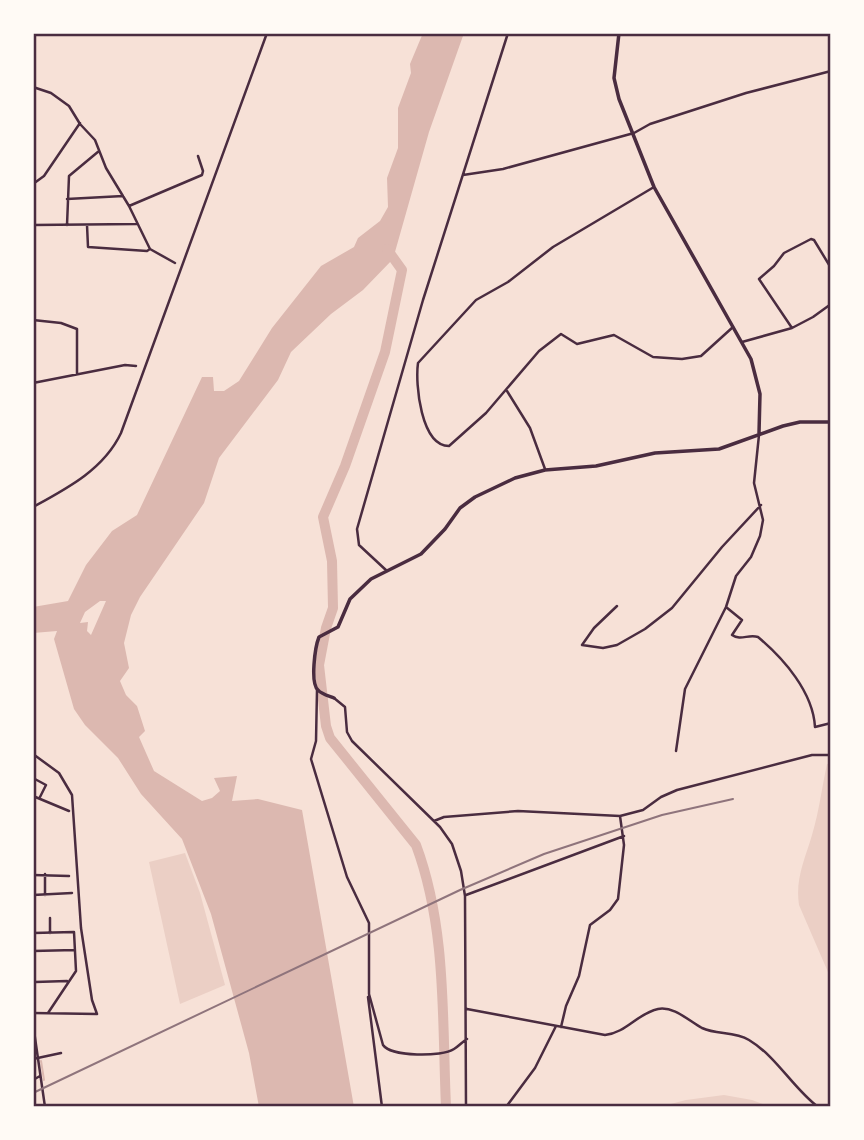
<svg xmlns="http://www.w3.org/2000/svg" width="864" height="1140" viewBox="0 0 864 1140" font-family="'Space Grotesk',sans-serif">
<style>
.green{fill:#ebcfc5}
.water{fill:#dcb8b0;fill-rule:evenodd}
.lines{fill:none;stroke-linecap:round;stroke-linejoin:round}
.stream{stroke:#dcb8b0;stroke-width:2}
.river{stroke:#dcb8b0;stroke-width:10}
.minor{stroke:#4a2c40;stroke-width:2.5}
.tertiary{stroke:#4a2c40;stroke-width:3.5}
.rail{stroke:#8f747c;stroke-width:2}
.neatline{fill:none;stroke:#4a2c40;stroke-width:2.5}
</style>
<rect width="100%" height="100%" fill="#f7e1d7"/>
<path class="green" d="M831,763V979L799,905C795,879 805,859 812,835C819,812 822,787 827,764Z
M185,853L200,893L225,985L180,1004L149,862Z
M724,1095L752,1100L771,1107H659L686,1100Z"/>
<path class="water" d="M423,33H464L429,132L393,259L363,290L331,314L291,352L278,380L219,458L204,503L140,597L131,615L124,643L129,668L120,681L126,695L137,706L145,731L139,737L154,771L202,801L212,798L220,791L214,778L237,776L232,801L258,799L302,810L354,1107H259L249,1053L211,914L182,839L141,794L118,758L85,725L74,709L54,639L57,631L33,633V607L68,601L86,565L112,531L137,515L202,377H213L214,391H224L239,381L272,328L321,266L354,247L358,238L380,221L388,207L387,178L398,148V108L411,73L410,64ZM100,601H106L91,635L87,631L88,622L80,623L85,612Z"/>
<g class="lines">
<path class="stream" d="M41,1061L44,1080
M35,1105V1107"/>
<path class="river" d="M387,249L402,270L385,352L345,466L323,517L332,561L333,608L326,628L319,665L326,726L330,738L416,845C447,928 442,1020 446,1107"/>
<path class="minor" d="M33,87L51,93L69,106L80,124L95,140L106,168L129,206L150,249L147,251L88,247L87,225
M463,175L503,169L634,133L650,124L746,93L831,71
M33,184L44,176L80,123
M654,187L553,247L508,282L476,300L418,363C415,384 421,446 449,446L486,413L539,351L561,334L577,344L614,335L653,357L682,359L701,356L733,327
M67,199L123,196
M129,206L202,175L203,171L198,156
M33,225L137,224
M67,225L69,176L99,151
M150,249L175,263
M33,320L61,323L77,329V374
M792,328L759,279L774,266L784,253L811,239L814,240L831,268
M742,342L792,328L813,317L831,304
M33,383L125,365L136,366
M507,391L530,428L545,469
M33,507C68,488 104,469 121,433L267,33
M387,571L359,545L357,529L423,300L508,33
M617,606L594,628L582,645L603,648L617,645L645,629L672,608L722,547L761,505
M726,607L742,620L732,635C741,641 748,634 758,637C784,659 813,692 815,727L831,723
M317,690L316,741L311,759L347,877L369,923V994L383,1045C391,1057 442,1057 454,1049C459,1046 462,1042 467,1039
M334,698L345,707L347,732L352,741L440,827L452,844L461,871L465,896L466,1107
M676,751L685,689L726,607L736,576L751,557L760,536L763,520L754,483L759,435
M33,754L59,773L72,795L81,928L92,1000L97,1014L33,1013
M33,778L46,785L40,797
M33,796L69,811
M434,821L444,817L518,811L620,816L643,810L661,797L677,790L812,755H831
M45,874V895
M33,875L69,876
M33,895L72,893
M466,895L624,836
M50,918V933
M33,933L74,932L76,971L48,1013
M33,951L75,950
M35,982L67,981
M368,997L382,1107
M467,1009L605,1035C626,1033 638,1013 658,1009C674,1006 689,1021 702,1028C717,1035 734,1031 749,1040C777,1057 792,1087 818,1107
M33,1024L45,1107
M561,1027L566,1006L579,976L590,925L610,910L618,899L624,845L620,816
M33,1059L61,1053
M33,1080L40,1076
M506,1107L535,1068L556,1026"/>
<path class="tertiary" d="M619,33L614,78L619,99L654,187L751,359L760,394L759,433
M334,698C329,696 321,694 318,690C310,683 315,647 319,637L338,627L350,599L371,579L421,554L445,529L460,508L475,497L515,478L545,470L596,466L655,453L719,449L783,426L800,422H831"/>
<path class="rail" d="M33,1093L460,890L544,854L662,815L733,799"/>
</g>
<rect width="864" height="1140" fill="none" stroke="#fffaf5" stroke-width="70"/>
<rect x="35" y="35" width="794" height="1070" class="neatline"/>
</svg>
